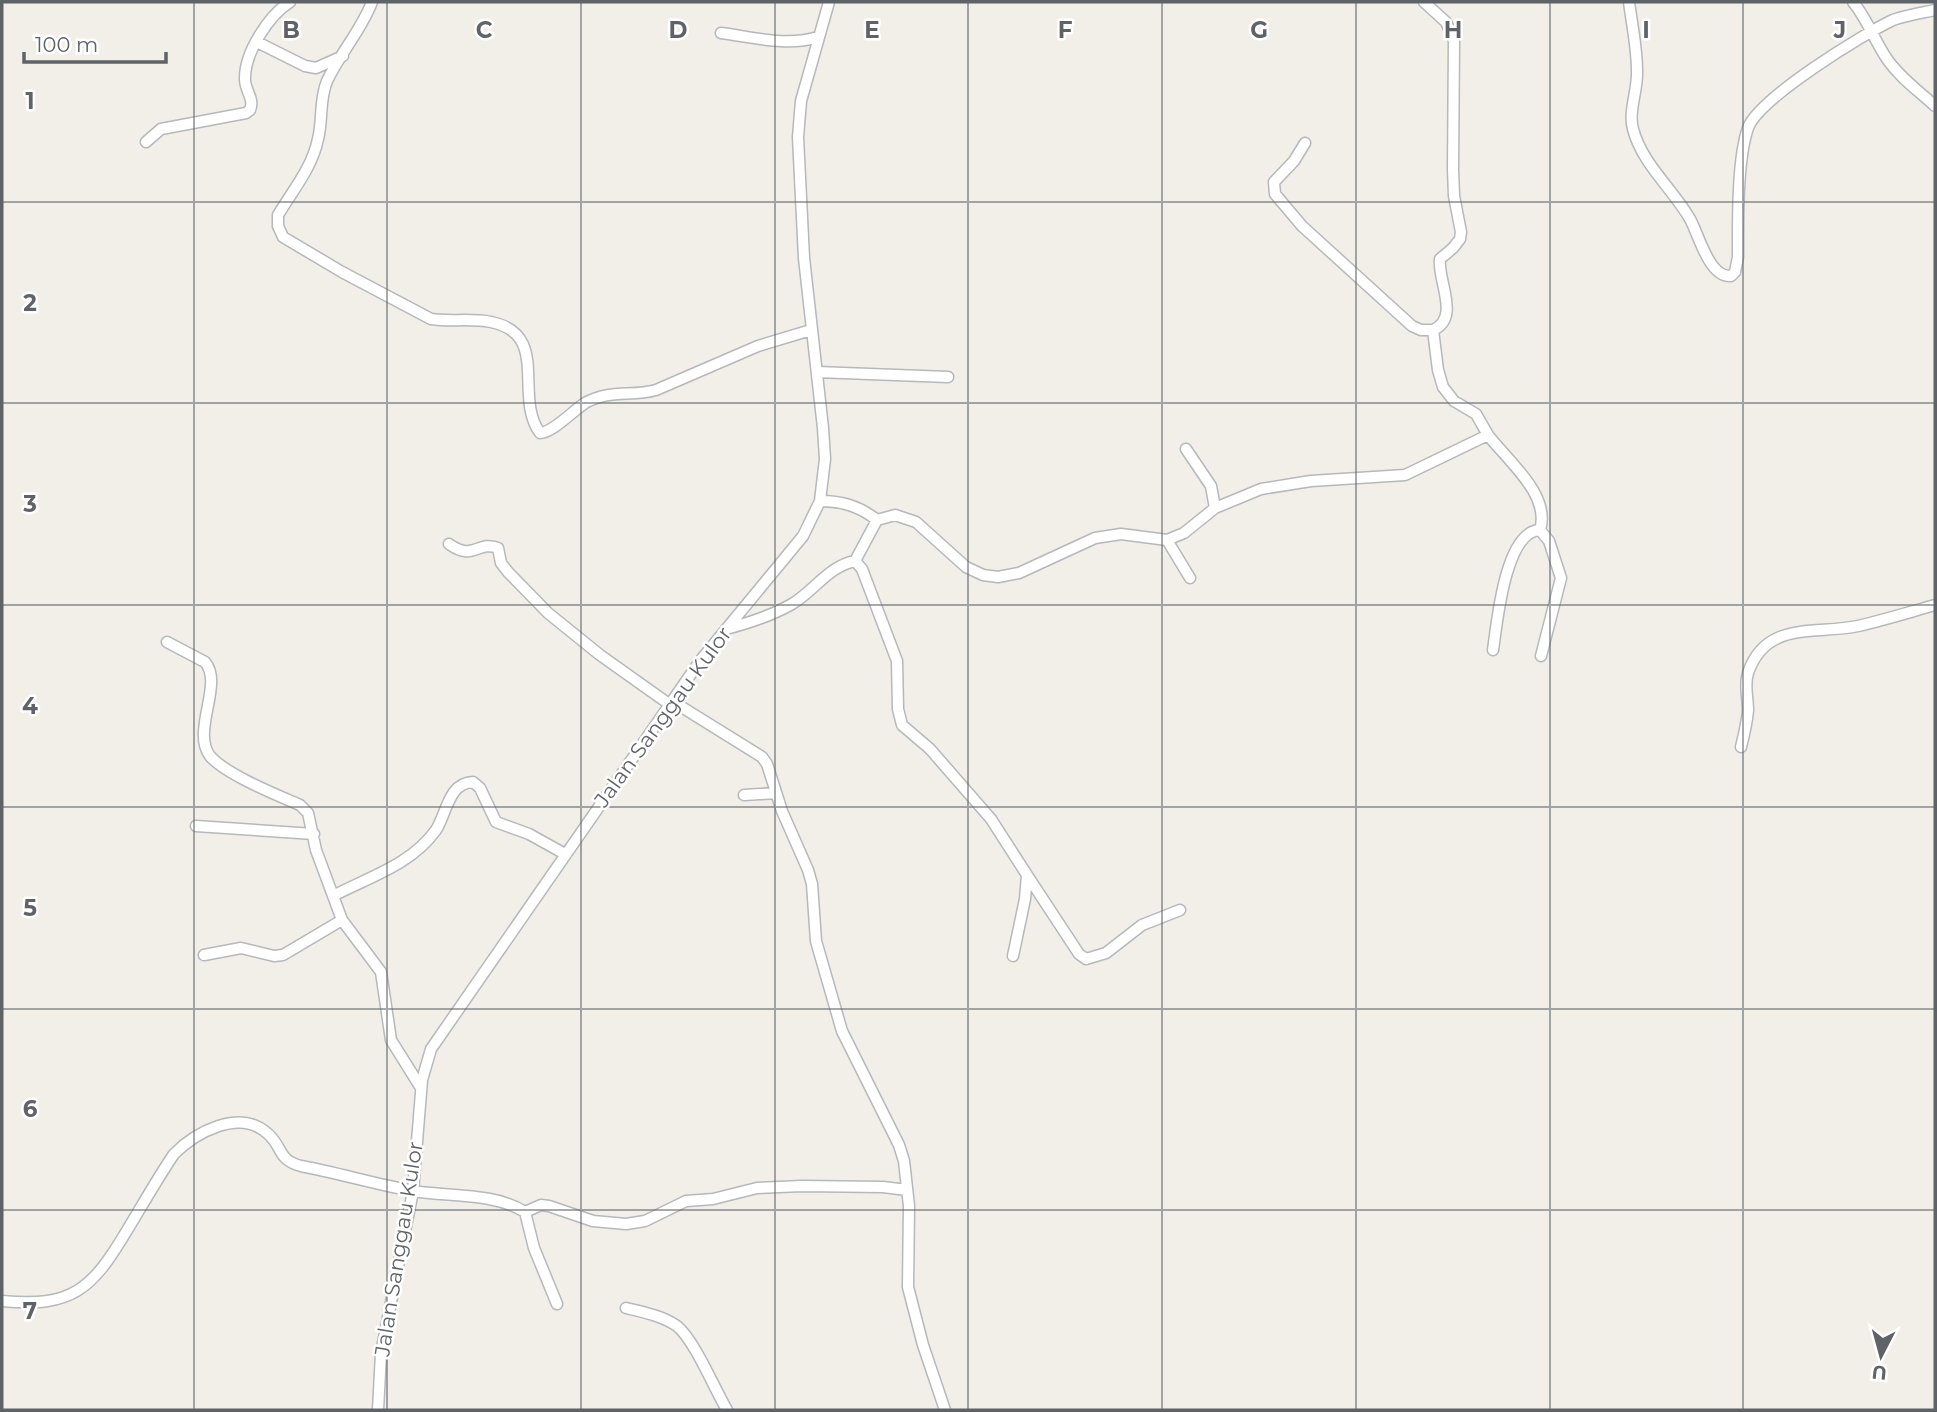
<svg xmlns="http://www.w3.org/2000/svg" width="1937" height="1412" viewBox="0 0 1937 1412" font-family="Montserrat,sans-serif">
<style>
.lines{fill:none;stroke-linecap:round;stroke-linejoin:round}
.minor-casing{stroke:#b5b8bc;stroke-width:13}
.minor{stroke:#fff;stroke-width:10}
.grid{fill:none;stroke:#5f6368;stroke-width:2;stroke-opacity:0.55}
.labels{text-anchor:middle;stroke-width:5;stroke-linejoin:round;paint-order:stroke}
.street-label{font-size:21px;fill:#5f6368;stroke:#fff}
.grid-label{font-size:23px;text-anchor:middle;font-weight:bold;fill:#5f6368;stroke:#fff;stroke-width:5;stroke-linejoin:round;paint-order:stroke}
</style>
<rect width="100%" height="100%" fill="#f1efe8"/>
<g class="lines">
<g class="minor-casing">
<path id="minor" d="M372,2C361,31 340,53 327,81C319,100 323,120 318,139C312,168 293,190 278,215V226L283,237L342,272L431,319C451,322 471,318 491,322C551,334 513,396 540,433C552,433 573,411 585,403C610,389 631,397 656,390L758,346L811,330
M1629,2C1632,25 1637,48 1637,71C1638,90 1628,111 1633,129C1642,164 1673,189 1690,219C1699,235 1709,278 1731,276L1735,272L1738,257C1738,223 1737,159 1748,128C1758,99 1863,34 1893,20C1907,15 1921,13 1935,10
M1853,2C1868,20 1874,40 1887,59C1900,78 1919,91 1935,106
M721,33C753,37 787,47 818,37
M257,42L305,66L316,68L343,56
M146,142L161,129L246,113L250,110C255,98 244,90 245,78C245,52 269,15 290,2
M1305,143L1294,161L1274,182L1275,194L1302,226L1412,326L1421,330H1433
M817,372L948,377
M1488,435C1508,461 1551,495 1540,530
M1186,449L1211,486L1215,508
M820,501C842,501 859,506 877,520
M1540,530L1549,541L1561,578L1541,656
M1167,540L1190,578
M449,544C474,562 477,540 498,548L501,563L508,572L548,613L600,655L669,704
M855,561L862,569L897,661L898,709L902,725L930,749L991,819L1027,875L1025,899L1013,956
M726,629C749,623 771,616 792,604C814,591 829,566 855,561L877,520L895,515L916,522L966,567L983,575L998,577L1019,573L1095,538L1121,534L1167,540L1184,533L1215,508L1261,489L1311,481L1405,475L1488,435L1476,414L1454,401L1443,387L1438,370L1433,330C1461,318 1437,280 1440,259L1453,248L1460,239L1461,232L1454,196L1453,169L1454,41L1446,22L1424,2
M167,642L205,662C224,684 191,731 210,756C225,774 277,795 300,805L308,813L316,850L342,920L381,972L391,1040L421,1088
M1493,650C1497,623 1505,531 1540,530
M672,701L762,757L767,764L782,811L808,870L812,884L816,941L842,1031L899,1145L904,1161L909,1206L908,1287L923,1345L945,1410
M1741,747C1744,735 1747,723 1748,710C1748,698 1744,685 1748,673C1766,620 1815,635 1858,626C1884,620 1910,612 1935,605
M744,795L776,793
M196,826L314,834
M1027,875L1079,954L1086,959L1106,953L1142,925L1180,910
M333,896C369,877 411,865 436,830C447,813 448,783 473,782L480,788L496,822L529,834L565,854
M204,955L241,948L274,956L283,955L342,920
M525,1212L534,1248L557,1304
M2,1301C72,1308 92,1289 126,1232C142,1206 157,1179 174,1154C195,1133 239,1108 267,1133C283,1146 277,1160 301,1166C338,1173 375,1184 413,1191C449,1197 493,1192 525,1212L541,1205L549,1206L593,1221L626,1224L645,1221L686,1201L713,1199L757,1188L802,1186L883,1187L907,1190
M626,1308C643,1312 663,1316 677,1326C695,1341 714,1388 727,1410
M378,1410L381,1353L413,1191L422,1080L431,1049L700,661L803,536L820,501L825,459L823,428L804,258L798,137L801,101L829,2"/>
</g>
<use href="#minor" class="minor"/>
</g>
<path class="grid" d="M194,2V1410M387,2V1410M581,2V1410M775,2V1410M968,2V1410M1162,2V1410M1356,2V1410M1550,2V1410M1743,2V1410M2,202H1935M2,403H1935M2,605H1935M2,807H1935M2,1009H1935M2,1210H1935"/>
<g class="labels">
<g class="street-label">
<text transform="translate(663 717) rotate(-54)" y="7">Jalan Sanggau Kulor</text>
<text transform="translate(399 1249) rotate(-81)" y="7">Jalan Sanggau Kulor</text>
</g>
</g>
<g class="grid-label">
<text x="291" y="38">B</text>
<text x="484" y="38">C</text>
<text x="678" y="38">D</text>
<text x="872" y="38">E</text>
<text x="1065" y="38">F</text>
<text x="1259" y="38">G</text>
<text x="1453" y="38">H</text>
<text x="1646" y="38">I</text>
<text x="1840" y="38">J</text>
<text x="30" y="109">1</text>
<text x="30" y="311">2</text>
<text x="30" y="512">3</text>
<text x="30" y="714">4</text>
<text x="30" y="916">5</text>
<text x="30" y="1117">6</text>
<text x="30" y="1319">7</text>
</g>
<rect width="1937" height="1412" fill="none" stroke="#5f6368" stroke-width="7"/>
<g transform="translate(1881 1356) rotate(186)" stroke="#ffffff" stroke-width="5" paint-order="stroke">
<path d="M0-5L12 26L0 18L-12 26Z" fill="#5f6368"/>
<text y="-10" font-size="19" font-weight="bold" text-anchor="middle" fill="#5f6368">U</text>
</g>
<path d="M24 52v10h142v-10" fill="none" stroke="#5f6368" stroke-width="3.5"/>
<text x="35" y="52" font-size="21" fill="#5f6368" stroke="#ffffff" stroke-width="5" paint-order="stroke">100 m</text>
</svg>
